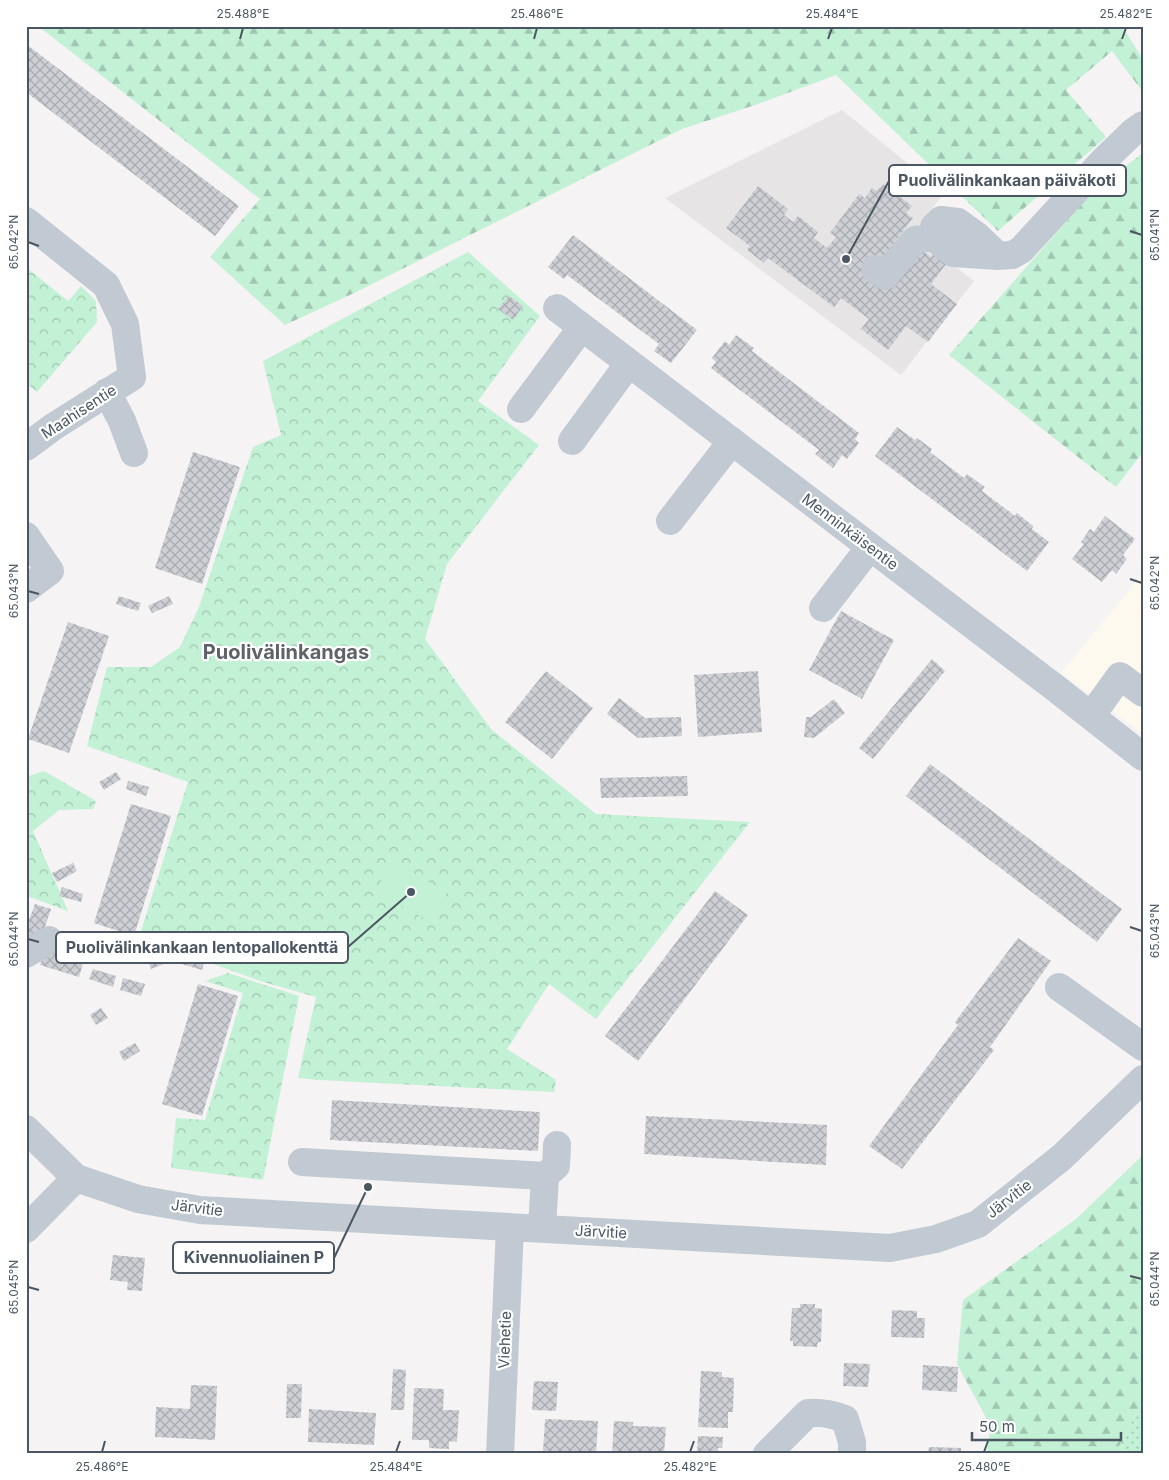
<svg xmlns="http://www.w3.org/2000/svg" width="1169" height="1480" viewBox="0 0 1169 1480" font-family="Inter,sans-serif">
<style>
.commercial{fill:#fdf9ef}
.education{fill:#e6e4e5}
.grass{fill:url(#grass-dots)}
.forest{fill:url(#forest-firs)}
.park{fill:url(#park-crowns)}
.garden{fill:#c3f1d5}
.building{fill:url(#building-cross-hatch)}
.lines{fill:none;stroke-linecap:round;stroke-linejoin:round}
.minor{stroke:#c1cad2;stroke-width:28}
.ticks{fill:none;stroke:#4a5661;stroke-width:2}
.labels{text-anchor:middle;stroke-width:4.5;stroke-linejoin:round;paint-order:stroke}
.street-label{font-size:15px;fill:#4a5661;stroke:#fff}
.district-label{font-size:20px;font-weight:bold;fill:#5f6368;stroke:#fff}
.leader{fill:none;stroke:#4a5661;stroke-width:2}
.callout-dot{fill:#4a5661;stroke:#fff;stroke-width:2}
.callout{fill:#fff;stroke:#4a5661;stroke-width:2}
.callout-label{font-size:16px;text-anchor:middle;font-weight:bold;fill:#4a5661}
.neatline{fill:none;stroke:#4a5661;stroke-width:2}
.ticks-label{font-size:12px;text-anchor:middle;fill:#4a5661}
</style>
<defs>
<pattern id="grass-dots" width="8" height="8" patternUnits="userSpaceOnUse" patternTransform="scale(1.25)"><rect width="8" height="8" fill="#c3f1d5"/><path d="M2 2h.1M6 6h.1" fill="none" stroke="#a0c6b0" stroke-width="1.8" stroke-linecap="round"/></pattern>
<pattern id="forest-firs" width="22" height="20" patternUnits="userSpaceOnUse" patternTransform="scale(1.25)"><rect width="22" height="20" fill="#c3f1d5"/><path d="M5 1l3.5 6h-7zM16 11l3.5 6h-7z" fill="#a0c6b0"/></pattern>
<pattern id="park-crowns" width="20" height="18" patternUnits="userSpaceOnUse" patternTransform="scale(1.25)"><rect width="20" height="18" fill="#c3f1d5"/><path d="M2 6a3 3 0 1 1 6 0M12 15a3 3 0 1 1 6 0" fill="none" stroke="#a0c6b0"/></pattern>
<pattern id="building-cross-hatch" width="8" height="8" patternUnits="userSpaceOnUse" patternTransform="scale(1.25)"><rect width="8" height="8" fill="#cdcfd5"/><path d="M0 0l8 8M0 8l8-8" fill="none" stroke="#a8abb0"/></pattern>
</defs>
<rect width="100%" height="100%" fill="#f5f3f3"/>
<path class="commercial" d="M1143,573V734L1061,673Z"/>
<path class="education" d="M842,110L944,193L912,234L974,281L901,375L665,198Z"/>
<path class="grass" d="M1143,1400V1454H1115Z"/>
<path class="forest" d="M38,26H1122L1143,59V92L1112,51L1066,90L1106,137L998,231L836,75L755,105L682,129L352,294L285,325L210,257L260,199Z
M1143,153V452L1116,487L949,355L1095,189Z
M1143,1155V1400L1115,1454H987L990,1425L957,1364L963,1300L1076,1219Z"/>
<path class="park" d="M468,252L540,316L478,401L539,445L447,564L425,639L491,729L596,814L750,822L596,1019L549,984L507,1049L556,1080L554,1092L319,1080L298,1078L316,997L260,981L139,937L188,782L87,746L107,667H151L180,647L199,607L253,447L281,435L263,361Z
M26,267L68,301L81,286L96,301L97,322L37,392L26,383Z
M44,771L96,801L93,809L59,810L33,831L68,911L27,896L26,899V777Z
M228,973L299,996L263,1180L171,1168L176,1118L205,1120L243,993L205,981Z"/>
<path class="garden" d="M392,862L447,892L431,922L375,892Z"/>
<path class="building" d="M26,44L239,206L215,236L26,92Z
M883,184L912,206L906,213L913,218L870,275L889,289L920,249L931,257L934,253L947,263L931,284L957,304L928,342L906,326L888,350L861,329L869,319L841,298L834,307L768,258L764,263L747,250L750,246L726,228L758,186L788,209L784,215L793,222L798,216L818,232L814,238L827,248L836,237L830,233L859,194L865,198L872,188L877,191Z
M573,235L697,330L671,363L654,351L659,344L567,275L564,279L548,267Z
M509,296L523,306L513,320L498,309Z
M736,335L754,348L752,351L859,433L855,439L859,443L847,459L842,455L833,468L815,454L819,450L711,368L716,362L712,358L725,341L729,345Z
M897,427L915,440L917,438L932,449L930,452L964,478L967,474L985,487L982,491L1015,516L1017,513L1033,526L1032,529L1049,542L1027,571L875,456Z
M193,452L240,467L202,584L155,568Z
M1105,516L1135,539L1123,555L1127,559L1116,574L1112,570L1102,582L1072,559L1084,544L1081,542L1090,529L1094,532Z
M119,596L141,603L138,611L116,604Z
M169,596L173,604L152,613L148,606Z
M841,611L894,640L862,699L809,670Z
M68,622L109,636L69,753L28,739Z
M932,659L945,671L873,759L859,748Z
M546,671L593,708L552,759L505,722Z
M758,671L762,732L698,737L694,675Z
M619,698L645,718L681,717L682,736L638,738L607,714Z
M834,699L845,713L814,738L804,737L806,717H811Z
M930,764L1122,909L1097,942L906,796Z
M116,772L121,779L104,790L99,782Z
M687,776L688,796L601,798L600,778Z
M128,781L149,787L146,796L126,789Z
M131,804L171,816L134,936L94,923Z
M73,863L77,871L57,882L52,873Z
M62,887L83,894L81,902L59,896Z
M715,891L748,915L638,1061L605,1036Z
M35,904L51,909L41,938L34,940L26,938V928Z
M1018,938L1051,961L990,1047L994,1050L902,1169L869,1146L958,1025L955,1022Z
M50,950L84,960L79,977L40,965L43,955Z
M168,953L172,961L151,969L148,961Z
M181,955L204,963L202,970L178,963Z
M93,969L116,976L113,987L89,979Z
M123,978L145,984L141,996L120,990Z
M198,984L238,996L202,1116L162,1104Z
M101,1008L108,1018L96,1025L90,1015Z
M135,1043L140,1051L124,1061L119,1052Z
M332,1100L540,1112L538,1151L330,1140Z
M646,1116L827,1125L826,1165L644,1154Z
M113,1255L145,1258L142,1291L127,1290L128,1282L110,1280Z
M800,1304H815V1308L822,1309L821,1342H818L817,1347L793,1346V1341H790L792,1308H800Z
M892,1310L917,1311V1318H925L924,1338L891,1337Z
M844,1363L870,1364L868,1387L843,1386Z
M923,1365L958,1367L957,1392L922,1390Z
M393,1369L406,1370L404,1410H391Z
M701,1371L722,1372V1377L734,1378L733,1412H728V1428L698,1427Z
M534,1381L558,1382L556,1411L532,1410Z
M287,1384H302L301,1418H286Z
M191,1385L217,1386L215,1440L155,1437L156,1407L190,1409Z
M414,1388L444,1389L443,1410H459L457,1442L449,1441V1449L429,1448V1440H412Z
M309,1409L376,1413L374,1445L308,1442Z
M545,1419L598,1421L596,1454H551V1452L543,1451Z
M614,1421L633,1422V1426L666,1427L664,1454H612Z
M698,1436L723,1437L722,1448H718V1454H697Z
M929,1447L961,1448V1454H928Z"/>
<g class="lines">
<path class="minor" d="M26,221L106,285L125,324L132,377L53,427L26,447
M998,256L976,235L958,222L941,220L934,227L933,237L953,253L998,256L1012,255L1021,250L1104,160L1133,132L1143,125
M875,269L885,276L915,240L933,237
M557,308L1054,687L1143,757
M107,392L122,421L134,453
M521,409L582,327
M572,441L629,363
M670,521L732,441
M26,536L50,571L26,589
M823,608L870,547
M1091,716L1120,676L1143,693
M26,954L49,940
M1059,987L1143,1047
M26,1129L76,1178L138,1199L200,1210L890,1248L936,1239L978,1224L1062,1157L1143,1079
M302,1162L545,1176L542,1228
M545,1176L556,1166L557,1145
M26,1229L76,1178
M500,1454L510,1227
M767,1454L808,1413C822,1412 832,1414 845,1419L852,1442V1454"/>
</g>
<path class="ticks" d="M240,39L243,28M534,39L537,28M828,39L832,28M1122,39L1126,28M1130,231L1142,235M28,242L39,246M1130,579L1142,583M28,591L39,594M1130,927L1142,931M28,939L39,942M1130,1276L1142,1279M28,1287L39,1290M102,1452L105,1441M396,1452L400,1441M690,1452L694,1441M984,1452L988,1441"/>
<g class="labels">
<g class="street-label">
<text transform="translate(79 412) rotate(-33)" y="5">Maahisentie</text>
<text transform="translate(850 532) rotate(37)" y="5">Menninkäisentie</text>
<text transform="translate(1009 1199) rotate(-38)" y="5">Järvitie</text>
<text transform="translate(197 1208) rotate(7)" y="5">Järvitie</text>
<text transform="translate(601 1232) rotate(3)" y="5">Järvitie</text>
<text transform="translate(505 1340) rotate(-88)" y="5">Viehetie</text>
</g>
<g class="district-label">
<text x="286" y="659">Puolivälinkangas</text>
</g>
</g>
<path class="leader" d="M846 259L889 181M411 892L348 947M368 1187L334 1258"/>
<g class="callout-dot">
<circle cx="846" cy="259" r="5"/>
<circle cx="411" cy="892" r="5"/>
<circle cx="368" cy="1187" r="5"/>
</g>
<g class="callout">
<rect x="889" y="165" width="237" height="31" rx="5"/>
<rect x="56" y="932" width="292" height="31" rx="5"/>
<rect x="173" y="1242" width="161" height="31" rx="5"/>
</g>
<g class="callout-label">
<text x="1007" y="186">Puolivälinkankaan päiväkoti</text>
<text x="202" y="953">Puolivälinkankaan lentopallokenttä</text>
<text x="254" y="1263">Kivennuoliainen P</text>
</g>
<rect width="1169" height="1480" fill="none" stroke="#ffffff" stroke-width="55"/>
<path d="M972 1432v8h149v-8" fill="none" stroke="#4a5661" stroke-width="2.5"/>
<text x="979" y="1432" font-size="15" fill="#4a5661" stroke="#ffffff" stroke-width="4" paint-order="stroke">50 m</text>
<rect x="28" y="28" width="1114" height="1424" class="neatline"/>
<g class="ticks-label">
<text x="243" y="18">25.488°E</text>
<text x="537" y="18">25.486°E</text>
<text x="832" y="18">25.484°E</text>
<text x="1126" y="18">25.482°E</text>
<text transform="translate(1155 235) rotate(-90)" y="4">65.041°N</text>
<text transform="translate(14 242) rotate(-90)" y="4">65.042°N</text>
<text transform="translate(1155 583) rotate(-90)" y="4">65.042°N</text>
<text transform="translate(14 591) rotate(-90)" y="4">65.043°N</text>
<text transform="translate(1155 931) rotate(-90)" y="4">65.043°N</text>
<text transform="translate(14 939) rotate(-90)" y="4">65.044°N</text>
<text transform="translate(1155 1279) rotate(-90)" y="4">65.044°N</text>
<text transform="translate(14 1287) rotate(-90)" y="4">65.045°N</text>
<text x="102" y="1471">25.486°E</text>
<text x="396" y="1471">25.484°E</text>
<text x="690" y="1471">25.482°E</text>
<text x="984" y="1471">25.480°E</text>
</g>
</svg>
